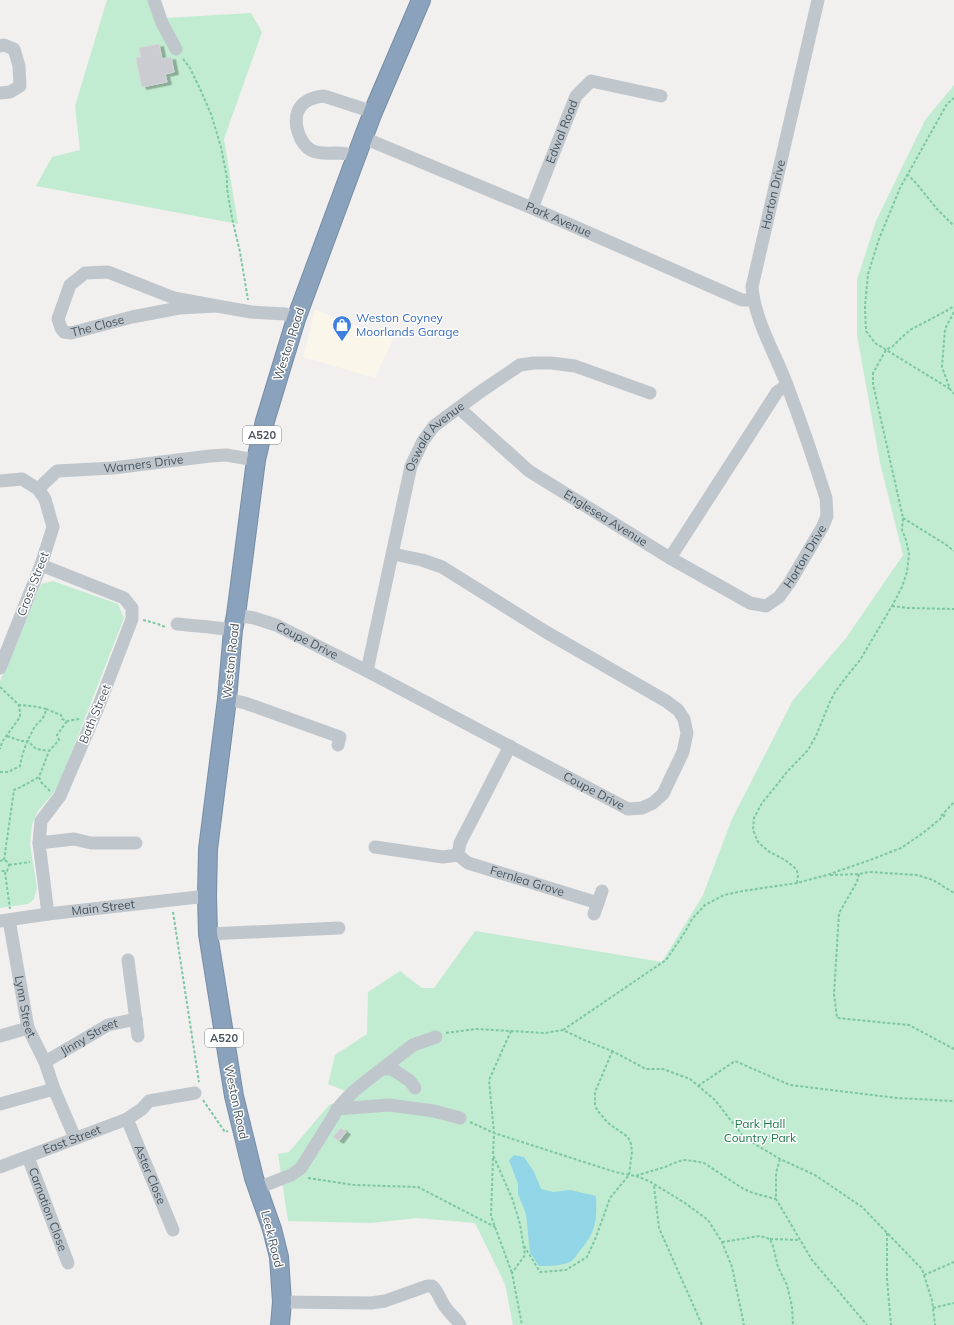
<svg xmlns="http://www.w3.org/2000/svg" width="954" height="1325" viewBox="0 0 954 1325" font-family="Mulish,sans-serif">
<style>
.commercial{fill:#fbf6ea}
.green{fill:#c1ecd1}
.water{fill:#91d5e6}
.building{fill:#caccd2;stroke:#d4d6da;filter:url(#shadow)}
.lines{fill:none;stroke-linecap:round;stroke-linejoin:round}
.highway-casing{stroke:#768da6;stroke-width:20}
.path{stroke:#7bc8a2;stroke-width:2;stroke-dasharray:3 2;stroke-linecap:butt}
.minor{stroke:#bfc7cd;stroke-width:13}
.highway{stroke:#8aa2bb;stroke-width:18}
.labels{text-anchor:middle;stroke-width:3;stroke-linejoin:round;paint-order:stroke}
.shield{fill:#fff;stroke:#80878d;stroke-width:1}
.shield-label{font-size:11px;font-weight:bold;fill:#49535c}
.street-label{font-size:12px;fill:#49535c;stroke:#fff}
.shop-label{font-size:12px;fill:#366cbe;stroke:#fff;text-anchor:start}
.park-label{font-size:12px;fill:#1d794b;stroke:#fff}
</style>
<defs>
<filter id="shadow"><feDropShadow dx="4.5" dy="2.5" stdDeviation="0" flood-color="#0004"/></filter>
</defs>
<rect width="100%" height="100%" fill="#f2efef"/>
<path class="commercial" d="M315,310L393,339L375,378L303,357Z"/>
<path class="green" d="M107,0H160L165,18L251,13L262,32L224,139L238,224L36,186L52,157L80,150L75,106Z
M954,85V1325H513L505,1284L475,1223L418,1218L371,1223L288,1221L278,1154L289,1152L329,1105L355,1095L328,1084L335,1055L367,1034L368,992L400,971L422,988H434L475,931L662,962L703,895L732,819L793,700L846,638L903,555L880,463L857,335V280L876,221L925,120Z
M53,581L118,604L124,618L67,764L55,791L38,811L32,825L30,844L37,888L34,899L28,904L0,908V681L41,584Z"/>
<path class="water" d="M514,1155L524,1157L534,1172L541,1189L553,1192L570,1190L596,1196C597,1223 596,1232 578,1253C576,1256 573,1260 570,1262C560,1266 549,1266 539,1266L530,1253L526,1214L518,1194V1184L509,1160Z"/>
<path class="building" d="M159,44L162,59L171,57L174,72L165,74L167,82L142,87L136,58L141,57L139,48Z
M341,1128L346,1132L339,1141L333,1137Z"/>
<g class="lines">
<g class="highway-casing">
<path id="highway" d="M280,1325L282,1302L279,1257L272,1229L254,1178L234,1096L208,934L207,896L208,849L227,699L233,630L236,615L256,460L265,421L296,319L356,157L373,112L421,0"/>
</g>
<path class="path" d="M183,59L190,68L201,91L211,114L221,147L227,178V189L232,218L240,252L248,300
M907,174L916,183L937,209L954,226
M954,312L945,329L942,367L950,389L954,394
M950,389L875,343L866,331L865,306L868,274L879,239L900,188L947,104L954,98
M903,518L945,544L954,551
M892,606L908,608L954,609
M143,620L158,624L165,627
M0,687L19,705L20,712V717L2,742L0,749
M46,709L61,715L62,719L67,721L79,719
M7,736L21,741H28L36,749L49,751
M0,772H8L20,766C22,753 27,741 33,730C37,721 44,722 46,709C40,707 25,705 19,705
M50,791L41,782L39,777L49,751L59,740L57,735L67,721
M941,816L954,802
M4,860L14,790L21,787L39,777
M0,861C4,859 8,861 9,865L7,871H2L0,870
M9,865L30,862
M5,872L10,909
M859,874L857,882L839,913L834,994L837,1018L909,1025L954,1049
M830,875L859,874L869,872L917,875L933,880L954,893
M797,883L798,875L797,871L794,867L785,860L768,851L758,842L753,830L754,818L762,803L776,786L786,773L808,750L816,736L829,704L835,692L847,676L860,660L892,606L902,587L907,572L909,554L906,540L902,530L903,518L873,384V373L886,350L893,346L902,337L910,330L948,310L954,306
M173,912L199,1082
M563,1030L666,960L685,932L692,919L705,905L724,895L743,891L797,883L827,875L870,860L901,848L923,833L945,815
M511,1031L489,1080L494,1133L493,1155L512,1198L520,1224L525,1255L512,1273L522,1325
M446,1033L476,1029L545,1033L563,1030L584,1040L612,1051L646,1069H663L690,1079L715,1100L739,1131L743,1137L780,1159L815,1175L862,1207L922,1269L932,1300L935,1325
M698,1086L735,1061L790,1085L897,1098L954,1101
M203,1100L225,1132L228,1131
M470,1122L494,1133L615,1172L635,1176L665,1167L674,1163L683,1160L694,1161L704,1163L742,1188L753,1193L776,1199
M493,1158L491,1216L512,1273
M780,1159L776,1173V1199L812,1260L867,1325
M636,1176L649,1181L685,1203L708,1220L722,1242L732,1267L744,1325
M308,1178L354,1185L418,1187L495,1227
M654,1186L659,1228L702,1325
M887,1233V1279L891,1325
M770,1239L800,1240
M722,1242L760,1236L770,1239L773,1246L778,1267L787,1285L792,1307L793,1325
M524,1246L540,1272L566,1270L587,1257L596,1237L610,1198L629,1175L632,1152L631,1144L628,1137L608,1123L597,1110L595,1105V1092L612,1052
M924,1275L954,1262
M933,1308L954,1303"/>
<g class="minor">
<path d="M154,0L162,23L176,49"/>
<path d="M0,46L4,45L14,49L19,66L20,86L10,92L0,93"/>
<path id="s1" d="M364,138L532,208L742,300H753"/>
<path d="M356,157C353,156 350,154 347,154C343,153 338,153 334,153C315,154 305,152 298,132C296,125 295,118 298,111C303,100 313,97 324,96L373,112"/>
<path id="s2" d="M532,208L576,96L591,81L661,96"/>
<path id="s3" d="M217,306L174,298L108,272L85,273L70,285L58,319L61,328L64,332L71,333L132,317L179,308L217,306L251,312L285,314L296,319"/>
<path id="s4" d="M459,408L529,471L670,558L750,603L766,606L779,597L790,582L823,526L827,516L826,498C814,460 801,422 787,385C775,353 755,321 752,287L818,0"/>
<path d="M0,481L22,479L38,489L45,499L53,527L41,565L0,668"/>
<path id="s5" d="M38,489L57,471L113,468L210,456L226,455L256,460"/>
<path d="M670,558L777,392L787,385"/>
<path d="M41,565L124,598L132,608V619L99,705L60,796L41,821L39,843L48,914"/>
<path id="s6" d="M236,615L254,618L276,625L367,671L628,809L642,808L653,803L663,794L683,752L687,733L684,719L678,710L666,701L546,632L442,567L422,560L393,554"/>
<path d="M177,624C196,626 214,627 233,630"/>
<path id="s7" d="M367,671L411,466L423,441L434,426L480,392L520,365L534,363H551L575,366L650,393"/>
<path d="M227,699L245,703L340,737L338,745"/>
<path id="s8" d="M510,746L460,843L458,855L468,863L598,903"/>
<path d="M39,843L74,839L91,843H136"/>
<path d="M375,847L443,857L458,855"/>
<path d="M594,914L602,891"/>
<path id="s9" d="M9,920L28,1028L45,1062L54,1089L75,1138"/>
<path id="s10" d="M0,921L48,914L207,896"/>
<path d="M208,934L339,928"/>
<path d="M128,960L138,1036"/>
<path d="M0,1036L28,1028"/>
<path id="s11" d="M45,1062L108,1025L136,1019"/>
<path d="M382,1069L413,1045L436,1037"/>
<path d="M0,1104L54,1089"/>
<path d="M337,1109L389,1105L434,1111L460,1118"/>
<path id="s12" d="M127,1119L173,1230"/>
<path id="s13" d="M28,1157L68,1263"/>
<path id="s14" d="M0,1167L127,1119L142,1109L149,1101L195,1093"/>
<path d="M258,1188L291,1175L301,1168L333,1117C341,1099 366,1081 382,1069H392L410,1081L415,1088"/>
<path d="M282,1302L371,1303L385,1301L427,1286H432C439,1292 440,1301 446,1308C450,1314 456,1318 460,1325"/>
</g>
<use href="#highway" class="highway"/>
</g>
<defs>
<g id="shop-pin" transform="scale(1)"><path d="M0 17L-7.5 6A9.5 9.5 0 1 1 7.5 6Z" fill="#3f7fe0" stroke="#fff"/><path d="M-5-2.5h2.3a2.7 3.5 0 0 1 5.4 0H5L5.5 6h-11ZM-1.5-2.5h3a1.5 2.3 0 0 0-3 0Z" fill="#fff"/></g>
</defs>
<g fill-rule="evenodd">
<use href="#shop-pin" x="342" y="325"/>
</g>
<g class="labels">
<g class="shield">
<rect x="243" y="426" width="38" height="18" rx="3"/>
<rect x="205" y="1029" width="38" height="18" rx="3"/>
</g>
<g class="shield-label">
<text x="262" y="439">A520</text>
<text x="224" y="1042">A520</text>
</g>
<g class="street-label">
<text dy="4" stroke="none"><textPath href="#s2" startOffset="82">Edwal Road</textPath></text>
<text dy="4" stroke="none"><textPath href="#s4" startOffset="815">Horton Drive</textPath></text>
<text dy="4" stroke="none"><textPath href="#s1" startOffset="211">Park Avenue</textPath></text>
<text dy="4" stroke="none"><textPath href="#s3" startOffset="242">The Close</textPath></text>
<text transform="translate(289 344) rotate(-72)" y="4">Weston Road</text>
<text dy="4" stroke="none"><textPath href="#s7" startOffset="248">Oswald Avenue</textPath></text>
<text dy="4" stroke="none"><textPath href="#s5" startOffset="113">Warners Drive</textPath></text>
<text dy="4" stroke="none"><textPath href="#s4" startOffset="184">Englesea Avenue</textPath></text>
<text dy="4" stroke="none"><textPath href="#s4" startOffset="432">Horton Drive</textPath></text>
<text transform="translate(33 584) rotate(-69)" y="4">Cross Street</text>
<text dy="4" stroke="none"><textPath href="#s6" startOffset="76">Coupe Drive</textPath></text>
<text transform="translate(231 661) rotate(-84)" y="4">Weston Road</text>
<text transform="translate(95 714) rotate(-67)" y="4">Bath Street</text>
<text dy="4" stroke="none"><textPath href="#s6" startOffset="400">Coupe Drive</textPath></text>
<text dy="4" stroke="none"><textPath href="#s8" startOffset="196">Fernlea Grove</textPath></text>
<text dy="4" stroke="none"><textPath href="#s10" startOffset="104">Main Street</textPath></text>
<text dy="4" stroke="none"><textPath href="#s9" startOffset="88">Lynn Street</textPath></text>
<text dy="4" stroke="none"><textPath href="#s11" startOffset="51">Jinny Street</textPath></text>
<text transform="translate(236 1102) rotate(78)" y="4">Weston Road</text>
<text dy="4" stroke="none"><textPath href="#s14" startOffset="77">East Street</textPath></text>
<text dy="4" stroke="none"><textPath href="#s12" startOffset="60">Aster Close</textPath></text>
<text dy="4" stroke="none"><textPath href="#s13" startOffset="56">Carnation Close</textPath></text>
<text transform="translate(272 1239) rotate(76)" y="4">Leek Road</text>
</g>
<g class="shop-label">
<text x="356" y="322">Weston Coyney<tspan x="356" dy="14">Moorlands Garage</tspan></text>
</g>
<g class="park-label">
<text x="760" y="1128">Park Hall<tspan x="760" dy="14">Country Park</tspan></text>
</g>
</g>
</svg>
